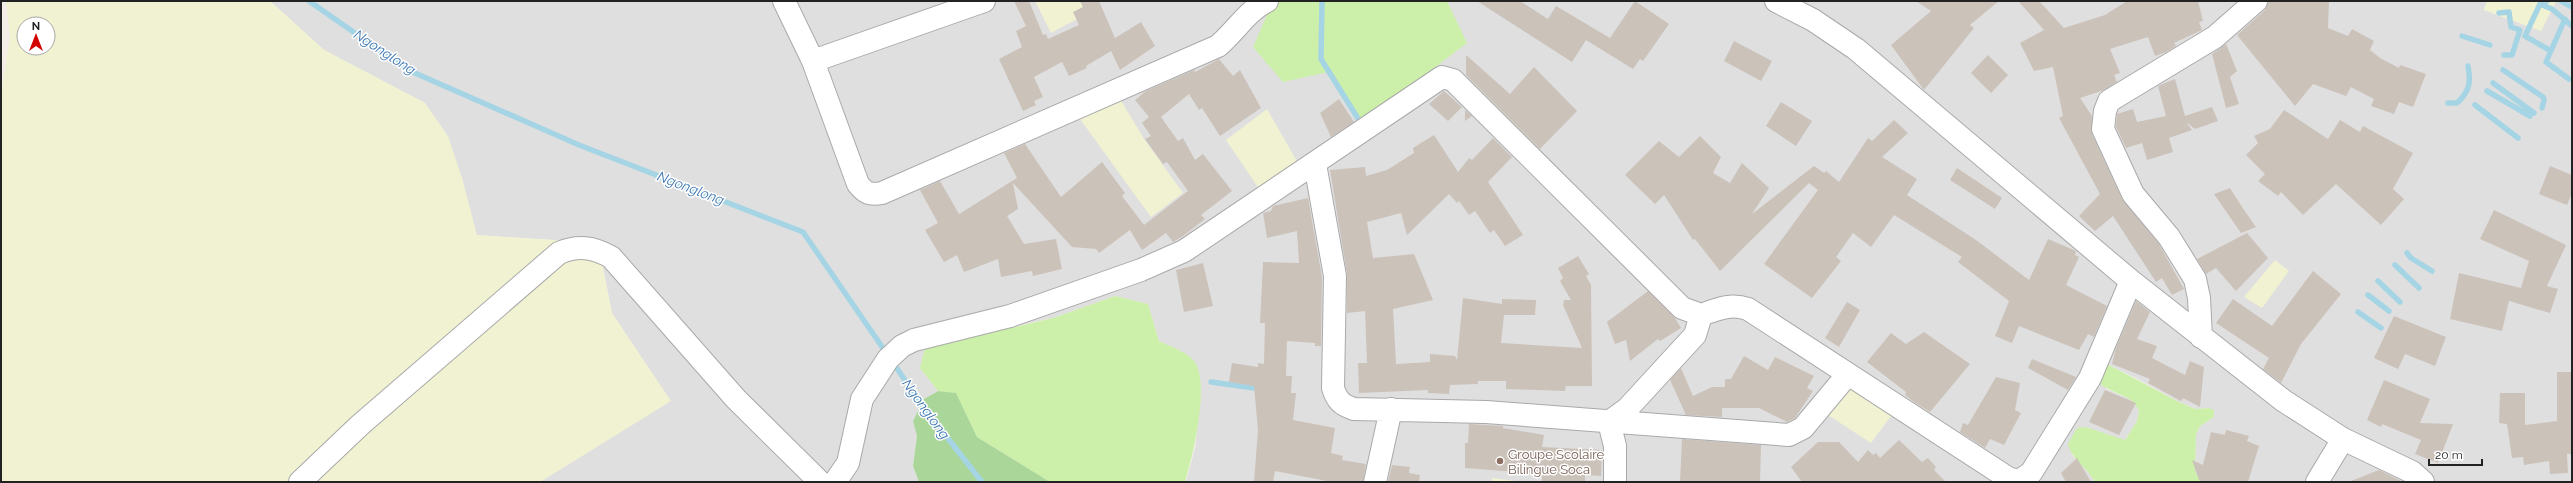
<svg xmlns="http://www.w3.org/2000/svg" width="2573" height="483" viewBox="0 0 2573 483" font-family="Raleway,sans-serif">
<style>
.residential{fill:#e0dfdf}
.farmland{fill:#f0f2d2;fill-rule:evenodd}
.grass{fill:#ccf0aa}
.forest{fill:#aad699}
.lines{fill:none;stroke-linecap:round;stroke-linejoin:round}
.stream{stroke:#a5d5e4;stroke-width:5.5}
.building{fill:#cbc2ba}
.minor-casing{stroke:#a9a9a9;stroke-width:24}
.minor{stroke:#fff;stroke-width:22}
.education-dot{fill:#8d6e63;stroke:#fff;stroke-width:1.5}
.labels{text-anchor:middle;stroke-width:3;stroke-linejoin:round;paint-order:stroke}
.education-label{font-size:13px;fill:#785e54;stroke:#fff;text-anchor:start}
.water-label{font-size:14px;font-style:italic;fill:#4079b3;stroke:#fff}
</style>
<rect width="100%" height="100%" fill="#f3efe8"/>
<path class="residential" d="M270,1H2487L2484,10L2541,31L2556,1H2572V482H2203L2195,472L2196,434L2200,426L2214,417L2209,408L2195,409L2179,402L2136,378L2109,365L2106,389L2128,398L2135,403L2139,410L2137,421L2125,440L2071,454L2090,473L2095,482H1186L1195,448L1201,396L1197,366L1186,354L1159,341L1148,304L1115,296L1053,318L983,333L920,368L938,391L924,399L913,421L917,436L913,466L919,482H540L670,401L612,313L598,243L476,235L462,178L425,103L324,50Z"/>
<path class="farmland" d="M6,1H270L324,50L425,103L448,136L462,178L477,235L598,243L612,313L671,401L540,482H1V93L10,37ZM24,24H48V48H24Z
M1035,1H1080L1086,14L1051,33Z
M2487,1H2556L2541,31L2484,10Z
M1116,92L1144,139L1183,193L1151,217L1080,119Z
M1267,109L1299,165L1262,193L1226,140Z
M2275,260L2289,271L2262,308L2244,297Z
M1848,383L1894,412L1871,443L1828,415Z
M1492,478L1524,482H1492Z"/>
<path class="grass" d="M1276,1H1447L1467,43L1362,123L1328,72L1283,82L1253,47L1270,8Z
M1115,296L1148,304L1159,341C1171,347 1192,353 1197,366C1208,391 1193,456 1185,482H1050L977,437L956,393L938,391L920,368L925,348L1053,318Z
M2109,365L2179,402L2195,409L2209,408L2214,410V417L2200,426L2196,434L2195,472L2203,482H2095C2087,467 2072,460 2068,444L2077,428L2086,427L2125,440L2137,421L2139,410C2131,394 2112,394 2099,383L2105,366Z"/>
<path class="forest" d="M938,391L956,393L977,437L1050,482H919L913,466L917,436L913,421L924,399Z"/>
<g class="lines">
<path class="stream" d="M309,1L408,70L579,145L803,232L887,354
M1322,1L1321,59L1362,125
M2547,1L2540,4L2525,36L2551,51
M2561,1L2572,7
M2540,4L2552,9L2572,26
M2499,13L2509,12L2511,27L2520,30L2512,55H2504
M2565,19L2546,62L2569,79
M2462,36L2490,45
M2503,70L2543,97L2544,100L2542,108
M2493,83L2534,113
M2487,91L2530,116
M2448,103H2457C2470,91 2471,82 2468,66
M2475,105L2518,138
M2407,253L2411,258L2432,271
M2395,265L2419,288
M2378,281L2400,302
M2368,295L2389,311
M2358,312L2381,328
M892,361L921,404L982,482
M1211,382L1254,388"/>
</g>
<path class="building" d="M1014,1H1029L1043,35L1046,34L1048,39L1079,25L1073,12L1083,7L1080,1H1099L1115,38L1141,22L1155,46L1120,70L1111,51L1086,66L1087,68L1069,76L1062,62L1034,77L1043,97L1034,101L1036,105L1023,111L999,59L1022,47L1016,31L1026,26Z
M1477,1H1520L1548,19L1556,6L1610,38L1635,1L1669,24L1643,61L1640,59L1633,69L1586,40L1572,62Z
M1916,1H1999L1970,25L1974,28L1924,90L1891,45L1931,11Z
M2018,1H2039L2064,28L2105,15L2127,1H2198L2203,21L2199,22L2202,30L2174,43L2176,46L2166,52L2155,56L2148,37L2110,49L2120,73L2114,75L2117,82L2104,90L2080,98L2092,116V134L2122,199L2159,244L2184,289L2172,295L2162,278L2156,282L2113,216L2095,231L2079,216L2100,194L2059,118L2063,116L2053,67L2034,71L2020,43L2044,30Z
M2268,1H2329L2328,28L2348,36L2352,29L2374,41L2370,50L2380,58L2399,68L2400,65L2426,74L2413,107L2399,102L2394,114L2371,106L2374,99L2351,87L2346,96L2313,84L2295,106L2237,35L2265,10Z
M1734,41L1772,61L1761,81L1724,61Z
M2226,44L2237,71L2230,77L2239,104L2226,108L2212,54Z
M1466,55L1510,94L1534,67L1577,111L1540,149L1466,75Z
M1988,55L2008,75L1991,93L1971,73Z
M1219,59L1233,76L1240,70L1261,108L1220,136L1202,108L1199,110L1189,94L1161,117L1178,141L1183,138L1195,160L1203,154L1232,191L1201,215L1205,219L1183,236L1173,242L1166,233L1142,250L1130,230L1099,253L1096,249L1072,247L1013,183L1018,209L1007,216L1024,244L1056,239L1062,269L1033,276L1032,271L1001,277L998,259L964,272L957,255L944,262L925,230L938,223L920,190L940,181L959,214L1017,178L1004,153L1025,144L1061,197L1102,162L1125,193L1122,196L1144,225L1188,191L1167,162L1163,164L1145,139L1151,136L1142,123L1149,117L1135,100L1146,91L1194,70L1195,72Z
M2175,79L2185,116L2212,107L2218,121L2195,129L2186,122L2192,130L2169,138L2173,152L2147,160L2142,143L2126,148L2116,127L2117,114L2133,109L2137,122L2166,116L2158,86Z
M1444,91L1462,107L1448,121L1429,104Z
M1339,99L1354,122L1331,137L1320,113Z
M1781,102L1812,121L1796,146L1766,126Z
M1465,110L1472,116L1465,121Z
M2284,110L2328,139L2340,120L2360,132L2363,126L2413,153L2393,189L2404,199L2381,225L2336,184L2303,215L2281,192L2278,196L2258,181L2265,174L2246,155L2258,143L2254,136L2270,129Z
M1894,120L1908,133L1882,157L1917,179L1907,195L1976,240L2029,280L2048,239L2076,251L2075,255L2079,257L2066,285L2107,306L2094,337L2088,334L2079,350L2019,326L2012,343L1995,336L2009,301L1958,262L1962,257L1894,215L1871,247L1853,233L1836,257L1841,261L1812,298L1764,264L1818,190L1809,183L1720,271L1695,239L1693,240L1664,195L1655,204L1625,175L1659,141L1679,157L1700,136L1721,157L1713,173L1730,183L1742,163L1769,188L1752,214L1814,166L1824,173L1826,171L1839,182L1868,138L1872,141Z
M1434,135L1458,172L1469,158L1472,160L1493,138L1512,157L1488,182L1523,235L1505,246L1494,230L1490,233L1475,211L1469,215L1459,201L1457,203L1449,194L1407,235L1401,213L1367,222L1373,258L1414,254L1433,300L1393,309L1396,364L1430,362V354L1455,356L1457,360L1463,298L1502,304V299L1536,300L1535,315H1504L1501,343L1582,348L1563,305L1564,300H1571L1560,281L1563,278L1558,268L1578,256L1589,274L1586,276L1591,285L1592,386H1566L1565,391L1506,389V381H1478V384L1450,385L1449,394L1428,393V390L1359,393L1358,363H1367L1365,311L1347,313V274L1330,170L1365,167L1366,176L1387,170L1414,153L1413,148Z
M2550,166L2572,175V193L2567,205L2539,194Z
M1957,168L2002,198L1995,209L1950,180Z
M2230,188L2244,210L2256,227L2241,233L2214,194Z
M1308,198L1322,277L1321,346H1315V343L1287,341L1286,376H1292L1291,393H1296L1293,420L1335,428L1331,453L1343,456L1342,460L1366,464L1363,482H1332L1275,471L1273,482H1254L1258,430L1254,386L1229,382L1232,363L1258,367V363L1264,364L1265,323H1260L1263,262L1299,263L1297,231L1267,238L1263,213L1271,211L1273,206Z
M2494,210L2566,245L2547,286L2558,289L2550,313L2509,301L2502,331L2450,319L2459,273L2521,288L2529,261L2480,239Z
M2247,233L2268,258L2236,291L2216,268L2206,274L2197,259Z
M1203,263L1213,306L1184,312L1176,270Z
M2313,271L2341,294L2301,344L2281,383L2263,369L2269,358L2216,323L2233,299L2272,326Z
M1648,291L1675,318L1681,328L1660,341L1658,339L1630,361L1626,340L1615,344L1607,322Z
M2136,301L2150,312L2137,339L2157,346L2152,358L2185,375L2190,361L2204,367L2200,407L2183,398L2181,401L2148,383L2150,379L2112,364L2116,348Z
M1847,302L1860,310L1839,347L1825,338Z
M2394,316L2446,337L2435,366L2405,354L2398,369L2374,358Z
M1924,332L1970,364L1930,412L1914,402L1905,395L1906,392L1867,362L1891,333L1906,344Z
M1744,356L1768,370L1775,357L1814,376L1807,388L1813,391L1795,418L1787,422L1759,408H1722V417L1686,415L1670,380L1681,368L1693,396L1712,387H1725V379H1731Z
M2032,359L2076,377L2068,390L2028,368Z
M2557,372H2572V454H2567L2568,473L2550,474L2549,461L2524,465L2523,457L2512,458L2507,424L2499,423L2500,393H2525V425L2557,421Z
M1996,377L2020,383L2015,410L2021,413L2004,445L1990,439L1985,448L1960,432L1963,423L1968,425Z
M2384,380L2430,399L2420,423L2453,424L2438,463L2415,454L2421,440L2382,424L2381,427L2367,420Z
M2105,390L2136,403L2119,435L2089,422Z
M1469,424L1503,426V428L1544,435L1542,447L1602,450L1601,476L1585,475V482H1542V477L1530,473L1465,468V443H1468Z
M2226,430L2249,436L2247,441L2259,446L2248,482H2204L2199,480L2192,460L2203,465L2211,432L2225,435Z
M1682,439L1761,445L1760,482H1680Z
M1899,440L1922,462L1928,458L1936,467L1934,470L1946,482H1802L1791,467L1818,442H1839L1858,462L1868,450L1873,455L1876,453L1880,458Z
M2077,458L2091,482H2066L2061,473Z
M1392,465L1410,467L1409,473L1420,475L1419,482H1388Z
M2379,470L2403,482H2351V481Z"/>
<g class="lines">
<g class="minor-casing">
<path id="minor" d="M784,1L813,61L858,184C866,194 870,195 882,193L1218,46C1235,32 1247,11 1267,1
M1776,1L1813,20L1856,49L2131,281L2284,401L2343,439L2412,472L2423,482
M813,61L984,1
M1315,164L1335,276L1333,388C1337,401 1342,405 1354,409L1486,412L1789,435L1803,428L1848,374
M2201,337L2199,298L2195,279L2169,237L2133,194L2103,129L2105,111L2109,101L2215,37L2256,1
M1609,422L1627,409L1695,335L1701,315
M1609,422L1615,446V482
M300,482L360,425L559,253C578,245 593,247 611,257L736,399L820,482
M835,482L848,463L862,399L888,359L902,346L914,340L1010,316L1141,270L1184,251L1442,77L1453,80L1682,308L1701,315C1718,309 1730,303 1748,309L2008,478L2019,481L2031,473L2090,378L2131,281
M1375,482L1391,409
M2317,482L2343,439"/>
</g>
<use href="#minor" class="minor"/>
</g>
<circle class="education-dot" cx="1500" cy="461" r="4"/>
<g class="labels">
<g class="education-label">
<text x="1508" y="459">Groupe Scolaire<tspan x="1508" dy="15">Bilingue Soca</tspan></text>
</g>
<g class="water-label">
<text transform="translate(385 52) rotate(33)" y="5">Ngonglong</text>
<text transform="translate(691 188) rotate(21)" y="5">Ngonglong</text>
<text transform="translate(926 409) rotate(54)" y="5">Ngonglong</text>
</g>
</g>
<rect width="2573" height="483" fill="none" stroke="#222222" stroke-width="4"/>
<g transform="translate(36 36)"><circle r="19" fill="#ffffff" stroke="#a7a7a7"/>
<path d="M0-3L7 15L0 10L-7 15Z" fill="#d30300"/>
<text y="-6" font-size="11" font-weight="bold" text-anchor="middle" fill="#222222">N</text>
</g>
<path d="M2429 459v6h53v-6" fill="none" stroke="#222222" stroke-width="2"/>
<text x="2435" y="459" font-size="12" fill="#222222" stroke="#ffffff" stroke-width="3" paint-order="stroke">20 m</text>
</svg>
